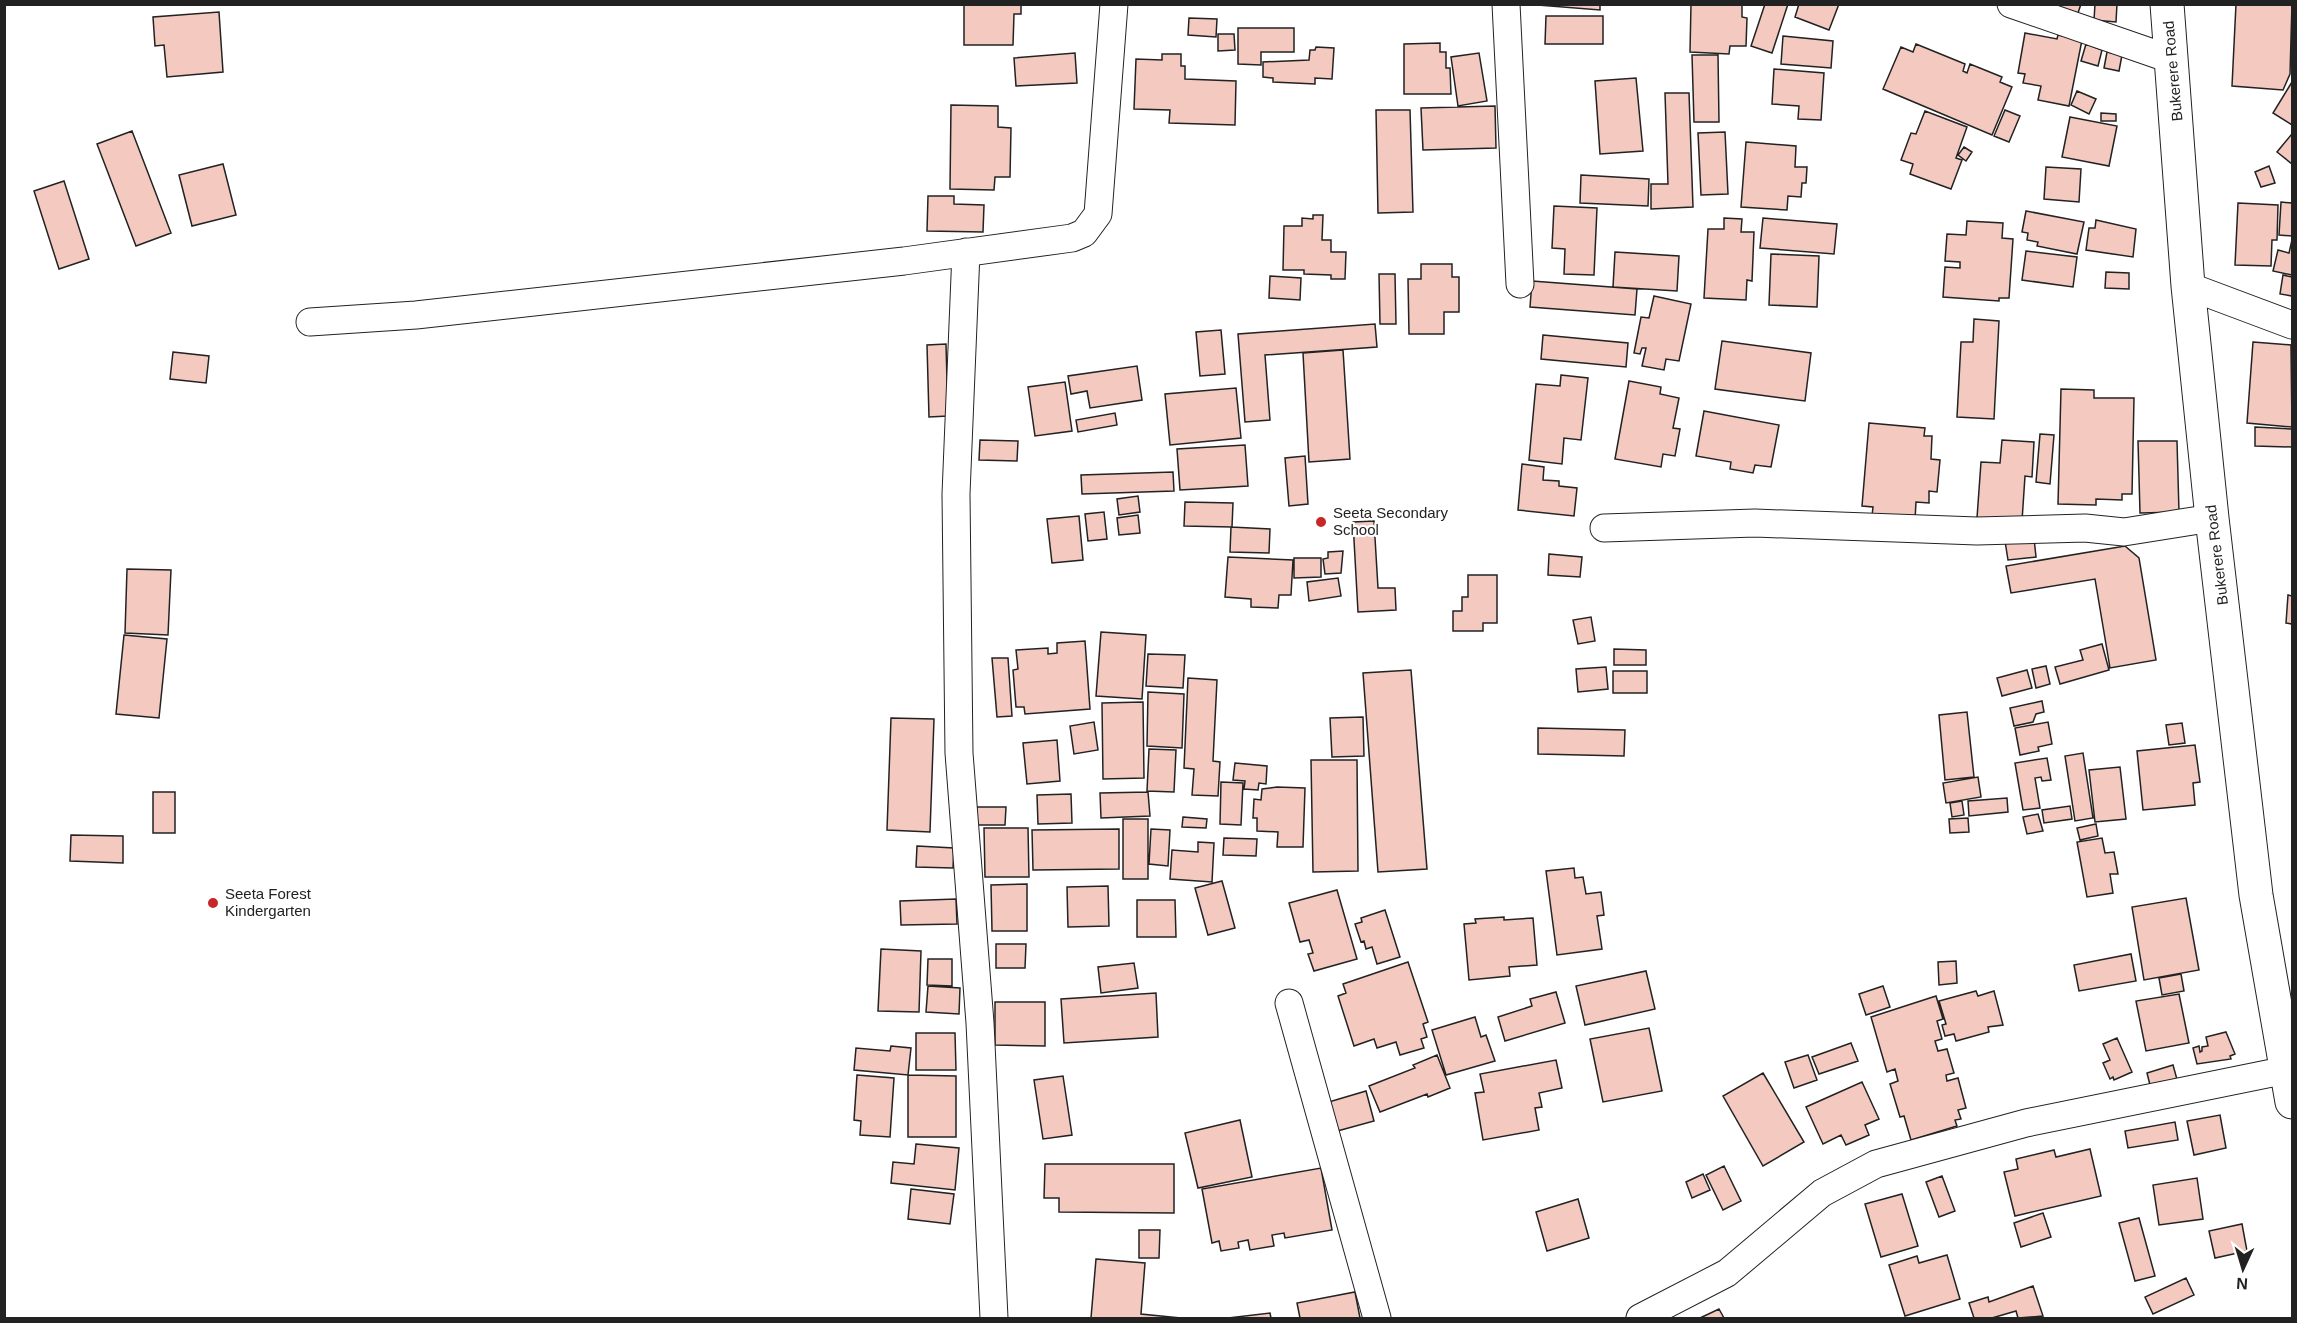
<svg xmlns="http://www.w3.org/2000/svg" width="2297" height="1323" viewBox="0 0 2297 1323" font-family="Arial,sans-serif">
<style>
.building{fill:#f3c9c0;stroke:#222;stroke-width:1.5}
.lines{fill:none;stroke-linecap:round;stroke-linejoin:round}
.street-casing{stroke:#222;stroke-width:29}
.secondary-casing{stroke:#222;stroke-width:35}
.street{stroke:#fff;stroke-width:27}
.secondary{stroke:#fff;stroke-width:33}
.poi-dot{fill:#c62828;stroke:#fff;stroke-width:2}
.labels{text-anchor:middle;stroke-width:4.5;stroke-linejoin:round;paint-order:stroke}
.street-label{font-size:15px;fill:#222;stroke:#fff}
.poi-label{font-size:15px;fill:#222;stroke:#fff;text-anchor:start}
</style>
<rect width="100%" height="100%" fill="#fff"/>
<path class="building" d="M964,4H1021V14H1014L1013,45H964Z
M1525,4H1600V10Z
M1691,4H1742V17L1747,18L1746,46H1730L1729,54L1690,52Z
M1765,4H1788L1772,53L1751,46Z
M1799,4H1839L1829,30L1795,17Z
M2050,4H2081L2078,13Z
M2095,4H2117L2116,22L2094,20Z
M2236,4H2292L2290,74L2283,90L2232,86Z
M219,12L223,72L167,77L164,45L155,46L153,17Z
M1546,16H1603V44H1545Z
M1189,18L1217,19L1216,37L1188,35Z
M1238,28H1294V52H1261V65L1238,64Z
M2025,33L2057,39L2058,35L2082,40L2069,106L2038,100L2041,86L2023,83L2025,74L2018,73Z
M1218,34H1234L1235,50L1218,51Z
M1783,36L1833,41L1831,68L1781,64Z
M1440,43V52H1446V68H1450L1451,94H1404V44Z
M1916,44L1965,64L1963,71L1967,73L1970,64L2002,77L2000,82L2012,87L1992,135L1883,89L1901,47L1913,52Z
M2086,44L2102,50L2098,66L2081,61Z
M1316,47L1334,48L1332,79L1315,78V84L1273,82V78L1263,77V62L1309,60L1310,50H1315Z
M2107,52L2122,55L2119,71L2104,68Z
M1075,53L1077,83L1016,86L1014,58Z
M1479,53L1487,101L1458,106L1451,57Z
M1162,54H1181V66H1185V79L1236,81L1235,125L1169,123L1170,110L1134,109L1136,59L1162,60Z
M1692,55H1718L1719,122H1694Z
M1774,69L1824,73L1821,120L1798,119L1799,106L1772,104Z
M1636,78L1643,151L1600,154L1595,81Z
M2292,82V125L2273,113Z
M2077,91L2096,99L2089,114L2071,105Z
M1665,93H1689L1693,207L1651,209V184H1668Z
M951,105L998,106V127L1011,128L1010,177H995L994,190L950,189Z
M1495,106L1496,148L1423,150L1421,108Z
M1376,110H1410L1413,212L1378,213Z
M2005,110L2020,116L2009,142L1994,136Z
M1925,111L1967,127L1956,158L1962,160L1951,189L1910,174L1913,164L1901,160L1911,133L1916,134Z
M2101,113L2116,114V121H2101Z
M2070,117L2117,126L2109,166L2062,157Z
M132,131L171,233L136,246L97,144Z
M1725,132L1728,194L1701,195L1698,133Z
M2291,135L2292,136V164L2277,152Z
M1746,142L1796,146L1795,167H1807L1806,183H1802L1801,197L1788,196L1787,210L1741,207Z
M1964,147L1972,152L1966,161L1958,155Z
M223,164L236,215L192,226L179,175Z
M2269,166L2275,183L2261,187L2255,172Z
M2046,167L2081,169L2079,202L2044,199Z
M1581,175L1649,179L1648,206L1580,203Z
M64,181L89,259L59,269L34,191Z
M928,196H954V204L984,205L983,232L927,231Z
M2281,202L2292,203V236L2279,235Z
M2238,203L2278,205L2277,240H2272L2271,266L2235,265Z
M1554,206L1597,208L1594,275L1564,274L1565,249L1552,248Z
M2026,211L2084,222L2077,254L2037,246L2038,242L2027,240L2028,233L2022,232Z
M1313,215H1323L1322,240H1331V252H1346L1345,279H1331V275L1304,274V270H1283L1284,226H1302V218L1313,219Z
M1724,218L1742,219L1741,232H1754L1752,281L1747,280L1746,300L1704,298L1708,229H1724Z
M1763,218L1837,224L1834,254L1760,248Z
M2096,220L2136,229L2133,257L2086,250L2089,228H2095Z
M1967,221L2003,223L2002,238L2013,239L2009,298H1999V301L1943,297L1945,267L1960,268V262L1945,261L1947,234L1966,235Z
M2292,240V275L2273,271L2278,250L2289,253Z
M2026,251L2077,257L2073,287L2022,280Z
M1615,252L1679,256L1677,291L1613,287Z
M1771,254L1819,256L1817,307L1769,305Z
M1421,264H1452V277H1459V312H1444V334H1409L1408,279H1421Z
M2106,272L2129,273V289L2105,288Z
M1379,274H1395L1396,324H1380Z
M2283,275L2292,277V296L2280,294Z
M1270,276L1301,278L1300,300L1269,298Z
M1532,281L1637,289L1635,315L1530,307Z
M1654,296L1691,304L1679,361L1666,359L1664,370L1642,366L1646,348H1642L1640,354L1634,353L1641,317L1649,318Z
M1974,319L1999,321L1994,419L1957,417L1961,342H1973Z
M1375,324L1377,347L1265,355L1270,420L1245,422L1238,334Z
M1221,330L1225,374L1200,376L1196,332Z
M1543,335L1628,343L1626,367L1541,359Z
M1722,341L1811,353L1805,401L1715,389Z
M2253,342L2291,345L2292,427L2247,423Z
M946,344L948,416L929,417L927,345Z
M1343,350L1350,459L1309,462L1303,353Z
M173,352L209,356L206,383L170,379Z
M1137,366L1142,400L1090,408L1087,391L1071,394L1068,376Z
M1561,375L1588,378L1581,440L1564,438L1562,464L1529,460L1536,384L1560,386Z
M1629,381L1661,387L1660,394L1679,398L1673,428L1680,429L1675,456L1663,454L1661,467L1615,459Z
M1065,382L1072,431L1035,436L1028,387Z
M1236,388L1241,438L1170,445L1165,394Z
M2061,389L2094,390V398H2134L2132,494H2122V500L2096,499V505L2058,504Z
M1704,411L1779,425L1771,467L1755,465L1753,473L1730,469L1731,462L1696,456Z
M1115,413L1117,425L1078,432L1076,420Z
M1869,423L1925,428L1924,436H1932L1931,459L1940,460L1937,492L1929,491V503L1916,502L1915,520L1872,516L1873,507L1862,506Z
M2255,427L2292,429V447L2255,446Z
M2040,434L2054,435L2050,484L2036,482Z
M980,440L1018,441L1017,461L979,460Z
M2002,440L2034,442L2032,477L2025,476L2022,521L1977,518L1981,462L2000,463Z
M2138,441H2177L2179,512L2140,513Z
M1245,445L1248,486L1180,490L1177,449Z
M1305,456L1308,504L1289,506L1285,458Z
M1522,464L1544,467L1543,480L1559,481V486L1577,488L1574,516L1518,510Z
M1173,472L1174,491L1082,494L1081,475Z
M1138,496L1140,512L1119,515L1117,499Z
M1185,502L1233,503L1232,527L1184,526Z
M1104,512L1107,539L1088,541L1085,514Z
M1138,515L1140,533L1119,535L1117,518Z
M1079,516L1083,560L1052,563L1047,519Z
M1374,521L1378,588H1395L1396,610L1358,612L1353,522Z
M1231,527L1270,529L1269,553L1230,552Z
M2034,538L2036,557L2008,560L2005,541Z
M2125,546L2139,558L2156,660L2110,668L2095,579L2011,593L2006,566Z
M1343,551L1341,573L1325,574L1323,559L1328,558V552Z
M1549,554L1582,557L1580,577L1548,575Z
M1228,557L1293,560L1291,595H1279L1278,608L1251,607V599L1225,597Z
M1294,558H1321V577L1294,578Z
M127,569L171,570L168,635L125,633Z
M1468,575H1497V623H1483V631H1453V611H1462V597H1468Z
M1338,578L1341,596L1309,601L1307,582Z
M2288,595L2292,596V624L2286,623Z
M1591,617L1595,641L1578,644L1573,620Z
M1101,632L1146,635L1142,699L1096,696Z
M124,635L167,639L159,718L116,714Z
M1085,641L1090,709L1025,714L1024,707H1016L1013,670L1018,669L1016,650L1048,648V654L1057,653V643Z
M2102,644L2109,670L2060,684L2055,667L2083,660L2080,650Z
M1614,649L1646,650V665H1614Z
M1148,654L1185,655L1183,688L1146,686Z
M992,658H1008L1012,716L997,717Z
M2046,666L2050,684L2036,688L2032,669Z
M1606,667L1608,689L1578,692L1576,669Z
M1411,670L1427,869L1378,872L1363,673Z
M2027,670L2032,688L2002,696L1997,678Z
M1613,671H1647V693H1613Z
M1188,678L1217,680L1213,761L1220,762L1218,796L1192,795L1194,769L1184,768Z
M1148,692L1184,694L1182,748L1147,746Z
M2042,701L2044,712L2036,714L2033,722L2014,726L2010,708Z
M1143,702L1144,778L1103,779L1102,703Z
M1967,712L1974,777L1945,780L1939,715Z
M1363,717L1364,756L1332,757L1330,718Z
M891,718L934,719L930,832L887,830Z
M1094,722L1098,750L1074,754L1070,726Z
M2048,722L2052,744L2038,747L2039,751L2020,755L2015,728Z
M2182,723L2185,743L2169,745L2166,725Z
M1538,728L1625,730L1624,756L1538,754Z
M1057,740L1060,781L1027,784L1023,743Z
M2195,745L2200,782L2193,783L2195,805L2143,810L2137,751Z
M1149,749L1176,750L1174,792L1147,791Z
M2083,753L2093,818L2075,821L2065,756Z
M2047,758L2051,780L2042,781L2041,777L2035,778L2040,808L2023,810L2015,763Z
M1311,760H1357L1358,871L1313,872Z
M1235,763L1267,766L1266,784L1259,783L1258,790L1244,789L1245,781L1233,780Z
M2120,767L2126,819L2095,822L2089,770Z
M1978,777L1981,797L1946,803L1943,783Z
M1221,782L1243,783L1241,825L1220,824Z
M1277,787L1305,788L1303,847H1277L1278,832L1257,831V818H1253L1254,799L1261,800L1262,789Z
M153,792H175V833H153Z
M1148,792L1150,816L1101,818L1100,793Z
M1071,794L1072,823L1038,824L1037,795Z
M2007,798L2008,812L1969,816L1968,801Z
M1962,801L1964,815L1952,817L1950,803Z
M2070,806L2072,819L2044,823L2042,810Z
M972,807H1006L1005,825H972Z
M2038,814L2043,831L2027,834L2023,817Z
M1183,817L1207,819L1206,828L1182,827Z
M1968,818L1969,832L1950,833L1949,819Z
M1123,819H1148V879H1123Z
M2096,824L2098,836L2080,840L2077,828Z
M984,828H1028L1029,877H985Z
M1119,829V869L1033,870L1032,830Z
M1151,829L1170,830L1168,866L1149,864Z
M71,835L123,836V863L70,861Z
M1224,838L1257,839L1256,856L1223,855Z
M2102,838L2105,853L2114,852L2118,874H2110L2113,893L2087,897L2077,842Z
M1198,842L1214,843L1212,882L1170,879L1172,850L1198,852Z
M917,846L954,848L953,868L916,867Z
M1574,868L1575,878L1583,877L1586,894L1601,892L1604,915L1597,916L1602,949L1557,955L1546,871Z
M1222,881L1235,928L1208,935L1195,888Z
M1027,884V931H992L991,885Z
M1108,886L1109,926L1068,927L1067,887Z
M1337,890L1357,959L1314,971L1308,954L1313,953L1309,940L1300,942L1289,903Z
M2186,898L2199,970L2144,980L2132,907Z
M956,899L957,924L901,925L900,901Z
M1137,900H1175L1176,937H1137Z
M1385,910L1400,957L1377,964L1372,947L1366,949L1364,941L1361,942L1355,924L1362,922L1361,918Z
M1504,917V920L1533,918L1537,965L1509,967L1510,976L1469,980L1464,924L1476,923L1475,919Z
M996,944H1026L1025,968H996Z
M881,949L921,951L919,1012L878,1011Z
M2131,954L2136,981L2079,991L2074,965Z
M928,959H952V986L927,985Z
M1956,961L1957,983L1939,985L1938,962Z
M1408,962L1428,1022L1423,1024L1427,1037L1421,1039L1424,1048L1400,1055L1396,1042L1377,1048L1374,1039L1354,1046L1338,996L1346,993L1343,984Z
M1134,963L1138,988L1101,993L1098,967Z
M1646,971L1655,1009L1585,1025L1576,986Z
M2181,974L2184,991L2162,995L2159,978Z
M928,986L960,988L959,1014L926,1012Z
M1883,986L1890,1007L1866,1015L1859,994Z
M1976,991L1978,996L1994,991L2003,1025L1988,1027L1989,1032L1956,1041L1954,1034L1945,1036L1942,1025L1946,1024L1939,1001Z
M1556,992L1565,1023L1505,1041L1498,1017L1532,1006L1530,999Z
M1156,993L1158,1037L1064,1043L1061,999Z
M2179,994L2189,1043L2146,1051L2136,1001Z
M1936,996L1943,1019L1937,1021L1942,1039L1935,1041L1938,1051L1947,1049L1954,1073L1946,1075L1947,1081L1958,1078L1966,1108L1958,1110L1961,1119L1955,1120L1957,1126L1911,1140L1904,1116L1900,1117L1890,1084L1898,1081L1895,1069L1887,1072L1871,1017Z
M995,1002H1045V1046L995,1045Z
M1475,1017L1481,1037L1486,1035L1495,1061L1446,1075L1432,1030Z
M1649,1028L1662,1091L1603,1102L1590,1039Z
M2226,1032L2235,1054L2230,1056L2231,1059L2197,1064L2193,1048L2199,1046L2200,1052L2202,1051V1047L2208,1046L2206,1037Z
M916,1033H955L956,1070H916Z
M2117,1038L2132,1072L2114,1080L2113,1077L2110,1079L2103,1063L2110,1060L2103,1044Z
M1851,1043L1858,1061L1819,1074L1812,1057Z
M891,1046L911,1048L908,1075L854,1070L856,1048L890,1051Z
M1437,1055L1450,1088L1428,1097L1427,1094L1380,1112L1369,1086L1415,1068L1413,1065Z
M1808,1055L1817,1080L1794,1088L1785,1062Z
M1556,1060L1562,1088L1539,1093L1542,1107L1535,1108L1539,1130L1483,1140L1475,1093L1484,1092L1480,1074Z
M2173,1065L2178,1083L2163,1088L2161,1082L2150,1085L2147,1073Z
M1763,1073L1804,1142L1763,1166L1723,1096Z
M857,1075L894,1078L890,1137L860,1135L861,1121L854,1120Z
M908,1075L956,1076V1137H908Z
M1063,1076L1072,1135L1043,1139L1034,1080Z
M1862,1082L1879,1119L1865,1125L1869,1135L1846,1145L1841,1135L1823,1144L1806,1107Z
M1366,1091L1374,1121L1330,1133L1322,1104Z
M2220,1115L2226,1148L2194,1155L2187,1121Z
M1240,1120L1252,1177L1198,1188L1185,1133Z
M2175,1122L2178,1140L2128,1148L2125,1131Z
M916,1144L959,1148L955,1190L891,1183L893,1162L914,1164Z
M2090,1149L2101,1196L2015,1216L2004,1172L2018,1169L2016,1159L2054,1150L2056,1157Z
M1045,1164H1174V1213L1059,1212V1198H1044Z
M1724,1166L1741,1201L1723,1210L1706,1175Z
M1321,1168L1332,1230L1285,1238L1284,1233L1272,1235L1274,1246L1250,1250L1248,1240L1238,1242L1239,1248L1221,1251L1219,1241L1212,1243L1202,1189Z
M1703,1174L1710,1190L1692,1198L1686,1182Z
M1942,1176L1955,1211L1939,1217L1926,1182Z
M2197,1178L2203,1219L2159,1225L2153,1185Z
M911,1189L954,1194L950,1224L908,1219Z
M1902,1194L1918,1246L1881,1257L1865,1204Z
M1578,1199L1589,1238L1547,1251L1536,1212Z
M2043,1213L2051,1237L2021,1247L2014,1223Z
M2139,1218L2155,1276L2135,1281L2119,1223Z
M2242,1224L2247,1251L2215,1258L2209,1231Z
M1139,1230H1160L1159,1258H1139Z
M1947,1255L1960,1299L1905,1316L1889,1265L1917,1256L1919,1263Z
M1096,1259L1145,1263L1141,1314L1181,1318H1091Z
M2186,1278L2194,1295L2153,1314L2145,1297Z
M2033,1286L2043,1316L2018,1318L2016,1311L1992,1318H1974L1969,1303L1988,1297L1989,1302Z
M1355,1292L1360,1318H1300L1297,1303Z
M1719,1309L1724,1318H1700Z
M1270,1313L1271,1318H1228Z"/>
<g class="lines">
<g class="street-casing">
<path id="street" d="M1506,4L1520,284
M2011,4L2173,60
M966,252L956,494L959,753L980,1023L994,1318
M2188,286L2292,325
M310,322L416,315L904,261L1072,238L1084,233L1098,214L1114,4
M1604,528L1755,523L1977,531L2085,528L2124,532L2212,518
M1289,1003L1377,1318
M1640,1318L1727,1273L1822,1193L1876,1164L2026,1123L2287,1070"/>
</g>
<g class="secondary-casing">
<path id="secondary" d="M2167,4L2188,286L2212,518L2256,895L2292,1102"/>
</g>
<use href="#street" class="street"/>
<use href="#secondary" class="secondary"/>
</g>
<g class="poi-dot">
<circle cx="1321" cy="522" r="6"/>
<circle cx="213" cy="903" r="6"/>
</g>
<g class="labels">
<g class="street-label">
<text transform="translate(2173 71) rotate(-95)" y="5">Bukerere Road</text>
<text transform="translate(2217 555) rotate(-97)" y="5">Bukerere Road</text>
</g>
<g class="poi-label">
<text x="1333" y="518">Seeta Secondary<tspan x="1333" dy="17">School</tspan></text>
<text x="225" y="899">Seeta Forest<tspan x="225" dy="17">Kindergarten</tspan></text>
</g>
</g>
<rect width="2297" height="1323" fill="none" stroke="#222222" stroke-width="12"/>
<g transform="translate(2243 1269) rotate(184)" stroke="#ffffff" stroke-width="4.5" paint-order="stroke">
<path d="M0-4.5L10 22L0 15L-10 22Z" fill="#222222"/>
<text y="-9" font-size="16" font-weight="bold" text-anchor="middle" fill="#222222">N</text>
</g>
</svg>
